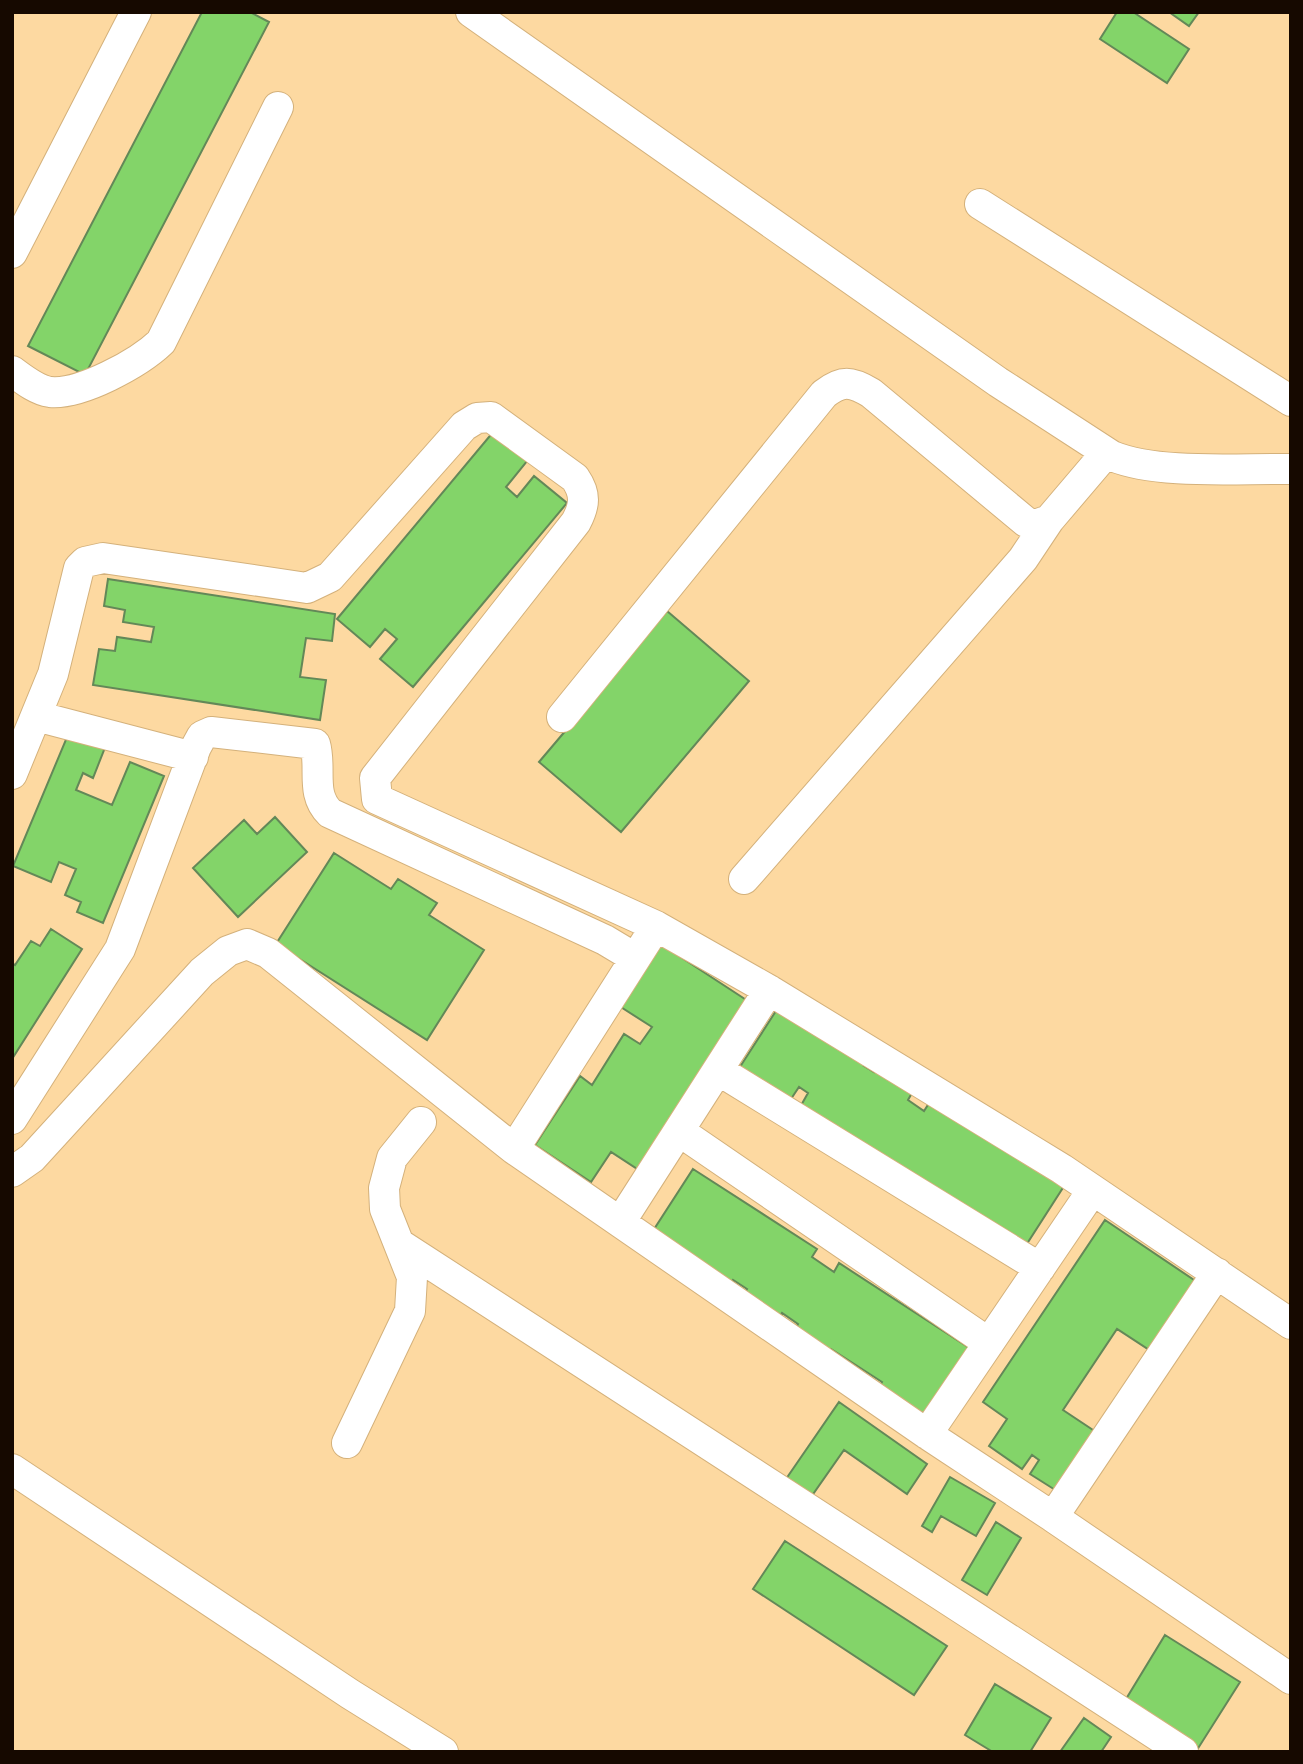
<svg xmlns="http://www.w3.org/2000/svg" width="1303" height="1764" viewBox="0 0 1303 1764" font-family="'Space Grotesk',sans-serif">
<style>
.building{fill:#83d469;stroke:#638858;stroke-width:2}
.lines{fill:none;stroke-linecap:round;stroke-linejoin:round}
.minor-casing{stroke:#d4b17b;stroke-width:32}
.minor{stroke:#fff;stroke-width:30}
</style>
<rect width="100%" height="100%" fill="#fdd9a1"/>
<path class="building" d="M202,12H250L269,22L85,375L28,346Z
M1117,12H1133L1189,49L1167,83L1100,39Z
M1169,12H1199L1189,26Z
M494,431L528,460L506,487L517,497L534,476L567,503L413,687L380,659L397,639L385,629L370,647L337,619Z
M108,579L335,614L332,641L306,638L300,677L326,680L320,720L93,685L99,649L115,651L117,637L151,642L154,627L123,622L125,610L104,606Z
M667,611L749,681L621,832L539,762Z
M70,730L106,745L93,778L83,773L76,790L112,805L130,762L164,776L103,923L77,912L81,902L65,895L76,869L59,862L51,882L13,866Z
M275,817L307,852L238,917L193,868L244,820L257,834Z
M334,853L391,889L398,879L437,903L429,915L484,950L427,1040L276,944Z
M51,929L82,949L12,1059V963L15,965L31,941L40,946Z
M653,939L754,1005L645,1174L611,1152L591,1182L535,1145L580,1076L592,1085L624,1034L640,1044L652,1027L613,1002Z
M783,1000L870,1057L864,1066L874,1072L879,1063L916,1086L908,1100L924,1111L933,1097L1066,1183L1021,1253L799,1109L808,1093L799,1087L789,1102L738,1070Z
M693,1169L817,1249L812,1257L834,1272L839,1263L974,1351L930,1419L879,1387L882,1382L831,1349L828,1353L794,1331L798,1324L782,1313L777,1320L742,1297L747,1289L733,1280L728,1288L649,1237Z
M1105,1220L1200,1284L1154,1353L1117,1329L1063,1410L1099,1434L1060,1493L1030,1474L1039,1460L1032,1455L1022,1469L989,1446L1007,1419L983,1402Z
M839,1402L927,1464L907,1494L844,1450L811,1497L786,1479Z
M950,1477L995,1503L976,1536L941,1516L932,1532L922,1526Z
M996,1522L1021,1538L987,1595L962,1580Z
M785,1541L947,1646L914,1695L753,1589Z
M1165,1635L1240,1682L1197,1750L1123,1704Z
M995,1684L1051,1718L1030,1752H993L965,1735Z
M1084,1718L1111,1737L1101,1752H1060Z"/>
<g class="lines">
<g class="minor-casing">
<path id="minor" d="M471,12L998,382L1112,456C1159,475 1239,468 1291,469
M980,204L1291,401
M12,253L136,12
M12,371C23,379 36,390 50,392C81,395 139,363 161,342L278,107
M36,716L193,757
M562,717L824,394C842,380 851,381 871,393L1026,522L1035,525L1049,520L1106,453
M12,774L53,674L79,568L85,562L103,558L307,588L330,577L464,426L477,418L491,417L575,478C586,494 585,505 576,522L375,778L377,799L656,926L769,990L1062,1169L1291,1324
M744,879L1023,559L1049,520
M656,926L514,1149L927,1434L1053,1517L1217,1273
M718,1070L1040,1268
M12,1119L120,949L196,747L202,736L211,732L315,744C322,768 310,794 330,813L605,940L635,958
M679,1131L989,1343
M12,1172L32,1158L202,972L228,951L247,944L268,953L514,1149
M621,1221L769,990
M401,1245L1183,1752
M927,1434L1092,1191
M347,1443L410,1311L412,1277L385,1209L384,1188L392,1158L421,1122
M12,1469L350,1694L443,1752
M1053,1517L1291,1679"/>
</g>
<use href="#minor" class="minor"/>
</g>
<rect width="1303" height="1764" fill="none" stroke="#160900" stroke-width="28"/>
</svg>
